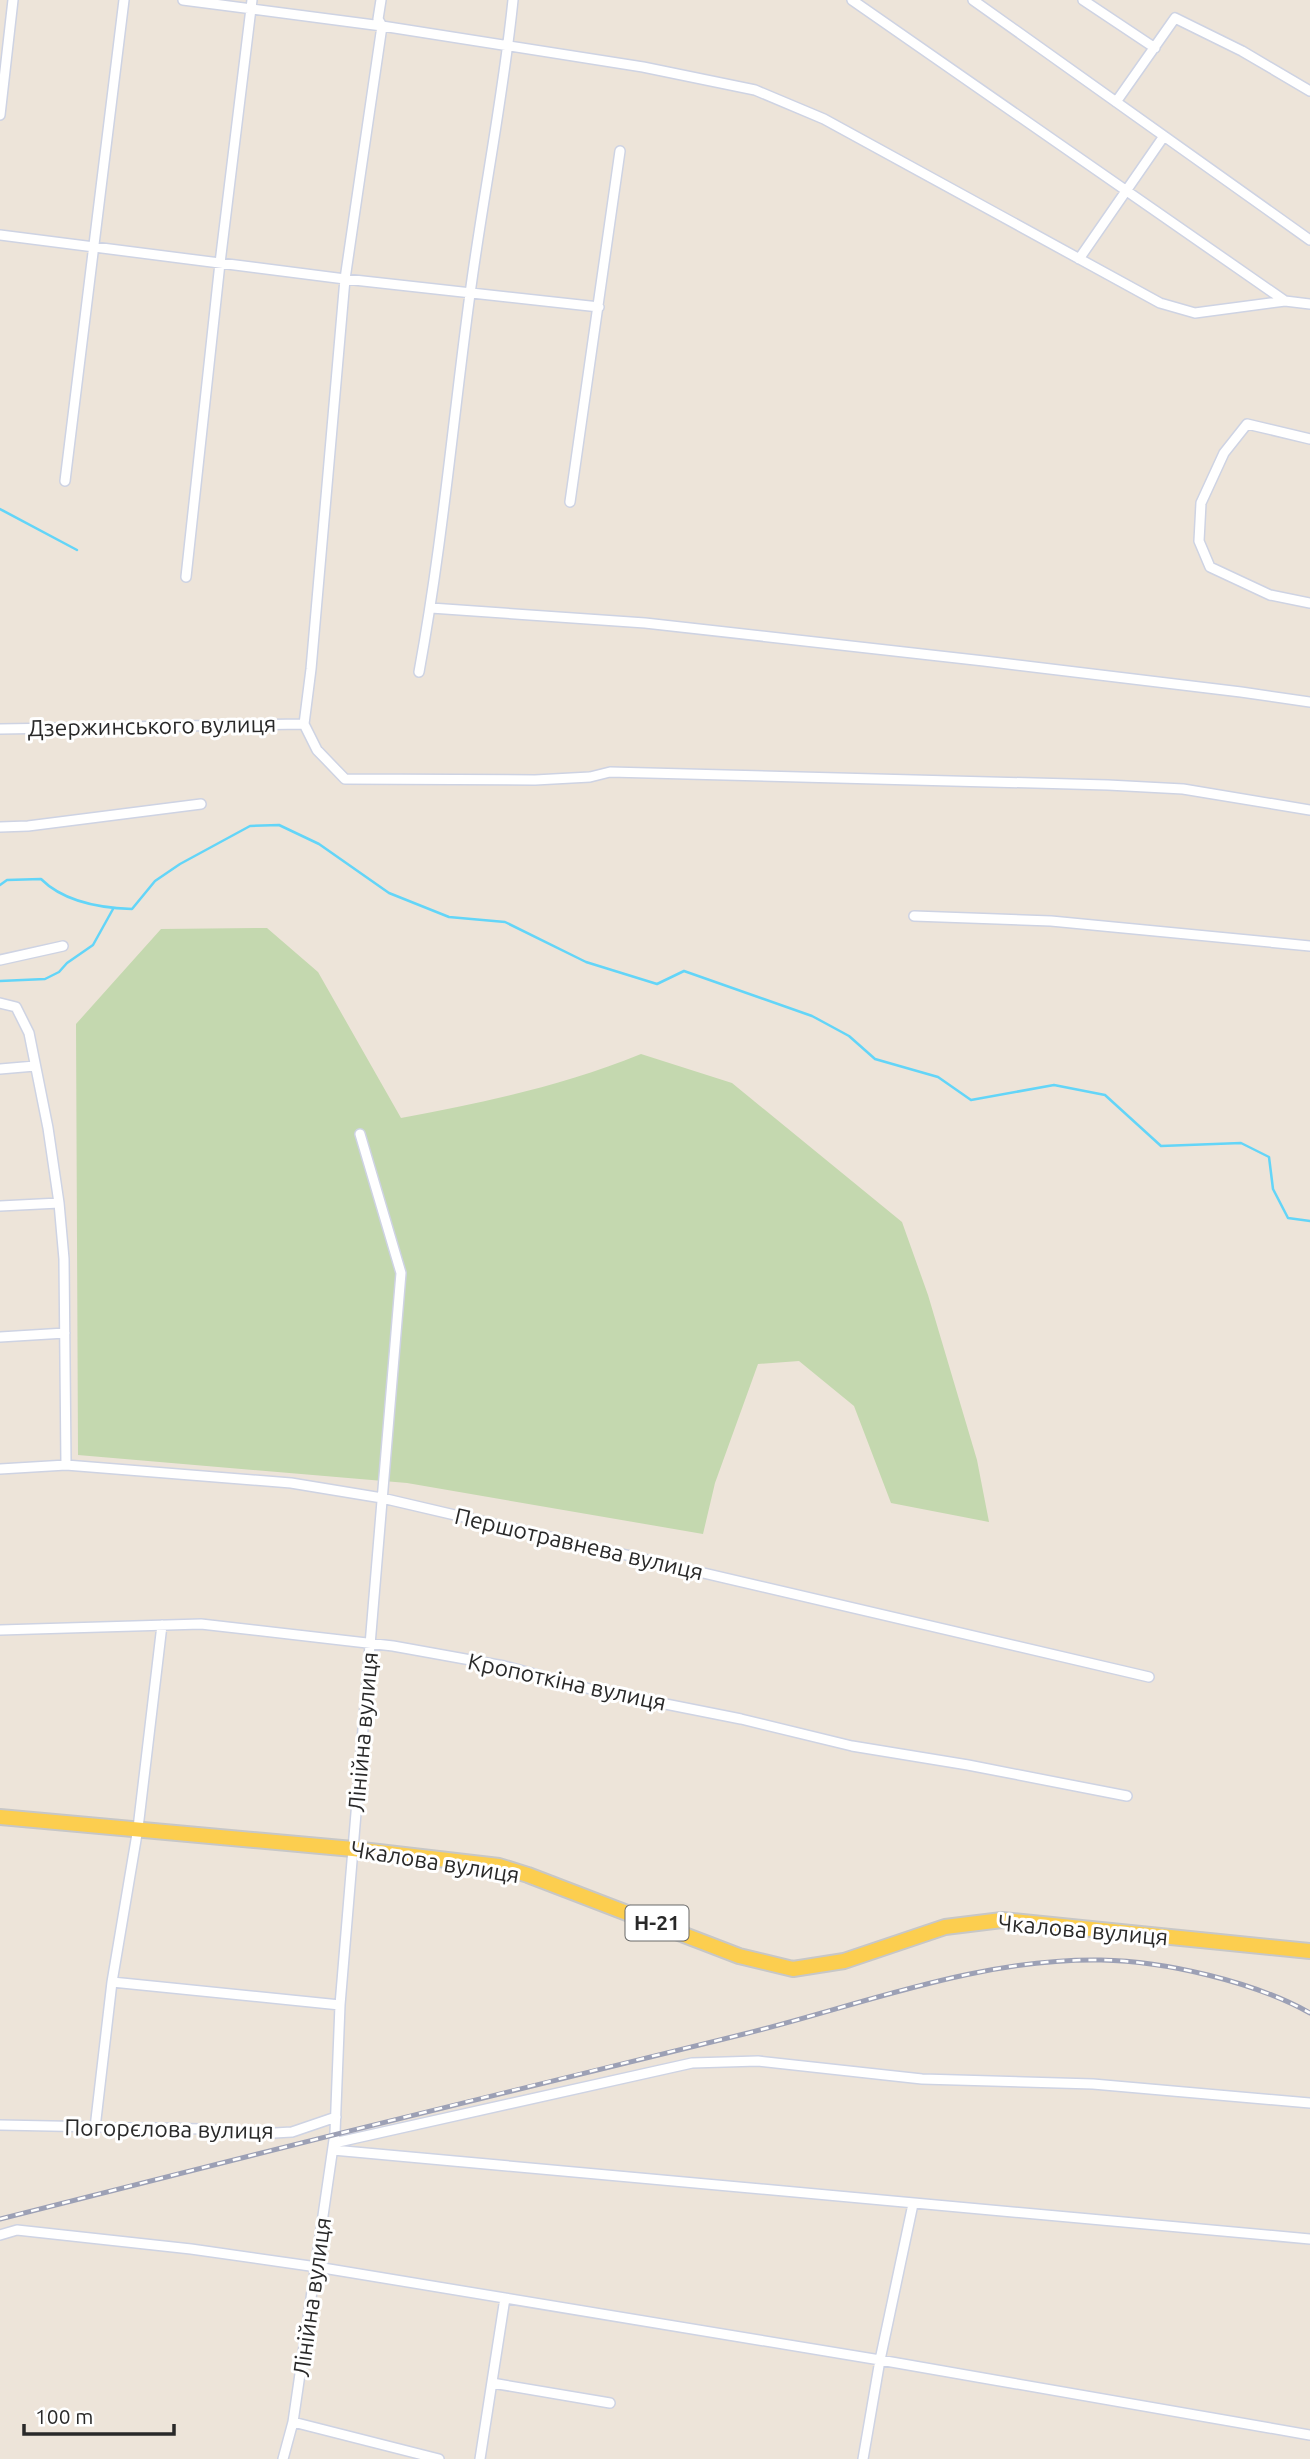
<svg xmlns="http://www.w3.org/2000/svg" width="1310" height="2459" viewBox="0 0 1310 2459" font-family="Ubuntu,sans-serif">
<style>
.cemetery{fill:#c4d8af}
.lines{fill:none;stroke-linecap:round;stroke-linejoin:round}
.stream{stroke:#63d5f8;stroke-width:2.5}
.street-casing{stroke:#ced3e3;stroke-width:12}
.primary-casing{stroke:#c7c7c7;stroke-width:18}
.street{stroke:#fff;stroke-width:9}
.primary{stroke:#fcce4f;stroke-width:14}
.rail-casing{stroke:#9ca0b5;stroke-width:5}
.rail{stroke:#fff;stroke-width:2.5;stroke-dasharray:8;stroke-linecap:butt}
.labels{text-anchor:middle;stroke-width:6;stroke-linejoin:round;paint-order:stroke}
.shield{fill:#fff;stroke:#696969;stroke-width:2}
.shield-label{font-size:21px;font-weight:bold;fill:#292929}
.street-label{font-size:23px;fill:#292929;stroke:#fff}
</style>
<rect width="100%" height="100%" fill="#ede4d9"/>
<path class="cemetery" d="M267,928L318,972L401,1118C484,1102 563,1086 641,1054L732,1083L902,1222L928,1295L977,1460L989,1522L891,1503L854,1406L799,1361L758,1364L715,1483L703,1534L407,1483L78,1455L76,1024L161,929Z"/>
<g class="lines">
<path class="stream" d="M0,509L77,550
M0,885L7,880L41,879C64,902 100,908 132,909L155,881L180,864L250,826L279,825L319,844L389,893L449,917L505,922L586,962L657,984L684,971L812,1016L849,1036L875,1059L938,1077L971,1100L1054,1085L1105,1095L1161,1146L1241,1143L1269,1157L1273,1189L1288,1218L1310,1221
M0,981L45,979L59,972L67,963L93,945L113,909"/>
<g class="street-casing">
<path id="street" d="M183,0L382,26L643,67L755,90L824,119L1160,303L1195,313L1285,301L1310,304
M381,0L378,19L382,26L345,279L311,669L304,724L317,750L345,779L535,780L590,777L610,772L1108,785L1183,789L1310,810
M852,0L1285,301
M973,0L1310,240
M1083,0L1155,48
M1116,102L1175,18L1242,51L1310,91
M0,115L13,0
M0,235L345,279L599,307
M1079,259L1164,136
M1310,439L1247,424L1224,453L1201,503L1199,541L1210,567L1270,595L1310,603
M65,481L124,0
M570,502L620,151
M186,577L220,263L252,0
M431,608L645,623L984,661L1241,692L1310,702
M419,672C442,547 453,420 470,294C483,196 503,99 513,0
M0,729L304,724
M0,827L28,826L201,804
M914,916L1051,921L1310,946
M0,960L63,946
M0,1003L16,1007L29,1033L48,1128L59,1203L64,1259L66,1465
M0,1069L35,1066
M0,1206L59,1203
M0,1337L65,1333
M0,1469L66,1465L291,1483L382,1498L1149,1677
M0,1630L201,1624L393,1646L504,1666L590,1689L741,1719L852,1746L968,1765L1127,1796
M112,1982L340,2005
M0,2125L203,2129L257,2134L292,2132L336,2117
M95,2128L112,1982L138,1828L162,1625
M334,2143L692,2063L758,2061L922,2079L1093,2084L1310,2103
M333,2150L1310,2239
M0,2235L17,2230L191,2249L317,2267L880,2360L1310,2435
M492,2383L610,2403
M293,2422L439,2459
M283,2459L293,2422L335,2133L340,2005L401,1273L360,1134
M480,2459L505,2298
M863,2459L880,2360L913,2204"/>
</g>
<g class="primary-casing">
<path id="primary" d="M0,1817L353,1849L499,1866L528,1875L739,1956L793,1969L844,1961L945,1927L1002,1920L1310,1951"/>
</g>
<use href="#street" class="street"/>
<use href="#primary" class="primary"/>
<g class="rail-casing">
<path id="rail" d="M0,2219C248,2156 495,2094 744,2034C861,2005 979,1958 1101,1960C1165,1961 1255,1982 1310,2013"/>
</g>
<use href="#rail" class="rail"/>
</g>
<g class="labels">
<rect class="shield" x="625.5" y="1905.5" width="63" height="35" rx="5"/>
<g class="shield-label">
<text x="657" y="1930">Н-21</text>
</g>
<g class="street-label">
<text transform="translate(152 726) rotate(-1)" y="8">Дзержинського вулиця</text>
<text transform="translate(579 1544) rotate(13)" y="8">Першотравнева вулиця</text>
<text transform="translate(567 1682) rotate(12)" y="8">Кропоткіна вулиця</text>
<text transform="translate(363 1732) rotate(-85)" y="8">Лінійна вулиця</text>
<text transform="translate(435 1862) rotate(9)" y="8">Чкалова вулиця</text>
<text transform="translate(1083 1930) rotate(5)" y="8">Чкалова вулиця</text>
<text transform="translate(169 2129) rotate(1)" y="8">Погорєлова вулиця</text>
<text transform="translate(312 2297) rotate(-82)" y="8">Лінійна вулиця</text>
</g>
</g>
<path d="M24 2424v10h150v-10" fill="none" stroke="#292929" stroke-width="3.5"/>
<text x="35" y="2424" font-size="21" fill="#292929" stroke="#ffffff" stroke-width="5" paint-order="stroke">100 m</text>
</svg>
